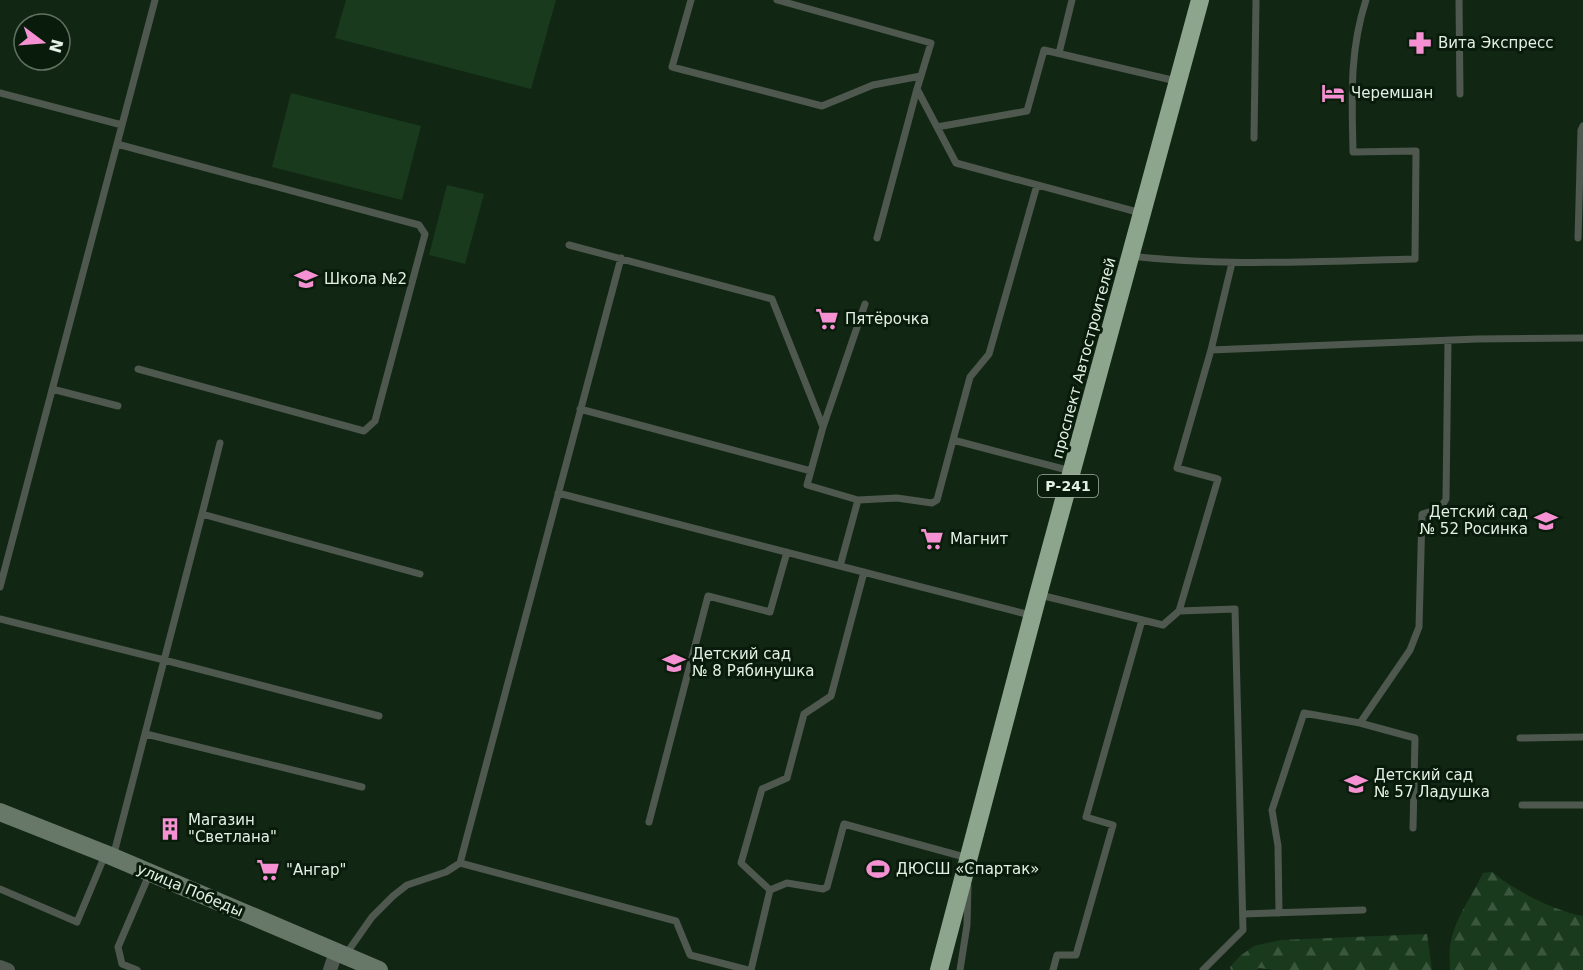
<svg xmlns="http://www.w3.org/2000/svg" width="1583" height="970" viewBox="0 0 1583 970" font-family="'DejaVu Sans',sans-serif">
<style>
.forest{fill:url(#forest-firs)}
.garden{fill:#193a1d}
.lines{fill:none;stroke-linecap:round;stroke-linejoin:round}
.lane{stroke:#4e584e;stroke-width:7}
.street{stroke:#4e584e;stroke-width:14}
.secondary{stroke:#677768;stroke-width:18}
.highway{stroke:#8da48d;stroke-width:18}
.labels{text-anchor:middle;stroke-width:6;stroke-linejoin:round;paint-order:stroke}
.shield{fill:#091c0b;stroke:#a2b0a2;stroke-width:1.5}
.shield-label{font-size:14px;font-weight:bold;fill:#e3f0e3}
.poi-label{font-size:15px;fill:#e3f0e3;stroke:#091c0b;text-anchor:start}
.street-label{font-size:15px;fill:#e3f0e3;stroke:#091c0b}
</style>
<defs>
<pattern id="forest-firs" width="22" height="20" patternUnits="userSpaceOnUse" patternTransform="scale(1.5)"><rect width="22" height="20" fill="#193a1d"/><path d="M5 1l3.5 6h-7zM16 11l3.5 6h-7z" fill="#3a573e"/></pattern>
</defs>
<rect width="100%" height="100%" fill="#122614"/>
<path class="forest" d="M1492,872C1514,890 1554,911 1583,916V970H1450C1450,962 1449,954 1450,946C1454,919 1472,897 1483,873Z
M1427,934L1432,970H1273L1259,968L1256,970H1231L1230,967L1240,956L1254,946L1281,940Z"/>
<path class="garden" d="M346,0H556L531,89L335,38Z
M291,93L421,126L402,200L272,167Z
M447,185L484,194L465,264L429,255Z"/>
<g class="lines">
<path class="lane" d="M691,0L672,67L822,106L873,85L921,76
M777,0L931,43L917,89L937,127L1027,111L1044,50L1176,81
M1459,0L1460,94
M1059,53L1072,0
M0,93L122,125
M937,127L956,163L1141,213
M1254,138L1256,0
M117,144L419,225L425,234L375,421L364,431L138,369
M877,238L917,89
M1578,238L1581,130L1583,126
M569,245L772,299L823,427L807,485L858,500
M1130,256C1225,267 1320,261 1415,259L1416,151L1353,152C1352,99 1349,52 1366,0
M621,258L460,863L676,921L690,955L748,970
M1211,350L1477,339L1583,338
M52,389L118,406
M580,409L811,471
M823,427L865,304
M953,440L970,377L989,354L1037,185
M220,443L202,514L420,574
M558,493L840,566
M0,587L155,0
M1040,595L1163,625L1179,611L1235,609L1243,930L1203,970
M1179,611L1218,479L1177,468L1211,350L1232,263
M1030,615L840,566L858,500L897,498L932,503L937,500L953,440L1071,471
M0,619L164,660L379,716
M1360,723L1410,650L1419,627L1422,514L1440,509L1446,499L1448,340
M146,734L362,787
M1520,738L1583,737
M1522,805H1583
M649,822L708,596L770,612L787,552
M113,857L202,514
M0,889L77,922L105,855
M770,890L741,863L762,789L787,778L804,714L831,696L864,572
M1279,913L1278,846L1272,810L1304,713L1360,723L1415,738L1413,828
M1243,914L1363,910
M346,954L372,917L393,896L407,885L446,872L460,863
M137,970L122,964L118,947L149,875
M751,970L770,890L787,883L823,889L827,887L844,824L968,858
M960,970L967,925L968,886
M1053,970L1057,955H1076L1113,825L1086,817L1142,620"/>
<path class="street" d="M0,967L8,970
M330,970L336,952"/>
<path class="secondary" d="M0,812L106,854L379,970"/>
<path class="highway" d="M939,970L1038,595L1200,0"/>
</g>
<defs>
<g id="pharmacy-bare" transform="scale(1.8)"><path d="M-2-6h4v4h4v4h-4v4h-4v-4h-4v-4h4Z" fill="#f591d2" stroke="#091c0b" stroke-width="2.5" paint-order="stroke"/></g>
<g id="hotel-bare" transform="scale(1.8)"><path d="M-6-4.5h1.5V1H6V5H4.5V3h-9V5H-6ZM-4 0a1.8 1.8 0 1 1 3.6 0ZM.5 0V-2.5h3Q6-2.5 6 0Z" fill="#f591d2" stroke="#091c0b" stroke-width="2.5" paint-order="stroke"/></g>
<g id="school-bare" transform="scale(1.8)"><path d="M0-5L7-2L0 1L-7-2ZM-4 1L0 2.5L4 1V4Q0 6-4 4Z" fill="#f591d2" stroke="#091c0b" stroke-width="2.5" paint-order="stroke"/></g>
<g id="supermarket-bare" transform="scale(1.8)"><path d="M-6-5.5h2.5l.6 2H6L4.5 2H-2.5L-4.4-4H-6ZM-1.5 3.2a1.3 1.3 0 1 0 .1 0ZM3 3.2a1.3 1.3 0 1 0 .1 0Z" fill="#f591d2" stroke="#091c0b" stroke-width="2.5" paint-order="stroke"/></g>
<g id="building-bare" transform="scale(1.8)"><path d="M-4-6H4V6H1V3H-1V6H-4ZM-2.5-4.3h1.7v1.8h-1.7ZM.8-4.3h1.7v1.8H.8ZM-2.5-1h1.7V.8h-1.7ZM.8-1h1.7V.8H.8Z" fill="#f591d2" stroke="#091c0b" stroke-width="2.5" paint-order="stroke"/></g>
<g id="stadium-bare" transform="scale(1.8)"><path d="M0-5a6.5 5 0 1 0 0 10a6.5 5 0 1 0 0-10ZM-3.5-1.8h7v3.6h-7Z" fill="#f591d2" stroke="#091c0b" stroke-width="2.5" paint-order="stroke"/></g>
</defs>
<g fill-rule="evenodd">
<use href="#pharmacy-bare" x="1420" y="43"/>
<use href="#hotel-bare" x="1333" y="93"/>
<use href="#school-bare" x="306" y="279"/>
<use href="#supermarket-bare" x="827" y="319"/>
<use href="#school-bare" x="1546" y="521"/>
<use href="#supermarket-bare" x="932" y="539"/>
<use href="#school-bare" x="674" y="663"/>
<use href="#school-bare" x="1356" y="784"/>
<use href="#building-bare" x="170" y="829"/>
<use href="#stadium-bare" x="878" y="869"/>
<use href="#supermarket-bare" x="268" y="870"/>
</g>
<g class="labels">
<rect class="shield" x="1038" y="475" width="60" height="22" rx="4.5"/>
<g class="shield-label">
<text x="1068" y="491">Р-241</text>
</g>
<g class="poi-label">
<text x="1438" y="48">Вита Экспресс</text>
<text x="1351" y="98">Черемшан</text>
<text x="324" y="284">Школа №2</text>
<text x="845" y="324">Пятёрочка</text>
<text x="1528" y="517" text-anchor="end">Детский сад<tspan x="1528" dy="17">№ 52 Росинка</tspan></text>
<text x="950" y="544">Магнит</text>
<text x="692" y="659">Детский сад<tspan x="692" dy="17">№ 8 Рябинушка</tspan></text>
<text x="1374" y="780">Детский сад<tspan x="1374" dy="17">№ 57 Ладушка</tspan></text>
<text x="188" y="825">Магазин<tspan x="188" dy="17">"Светлана"</tspan></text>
<text x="896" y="874">ДЮСШ «Спартак»</text>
<text x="286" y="875">"Ангар"</text>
</g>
<g class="street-label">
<text transform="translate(1084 358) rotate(-75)" y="5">проспект Автостроителей</text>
<text transform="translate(190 890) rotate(23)" y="5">улица Победы</text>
</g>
</g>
<g transform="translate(42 42) rotate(106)"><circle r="28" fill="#091c0b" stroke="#607161" stroke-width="1.5"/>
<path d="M0-4.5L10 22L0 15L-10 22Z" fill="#f591d2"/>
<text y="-9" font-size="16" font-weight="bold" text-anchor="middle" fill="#e3f0e3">N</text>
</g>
</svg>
